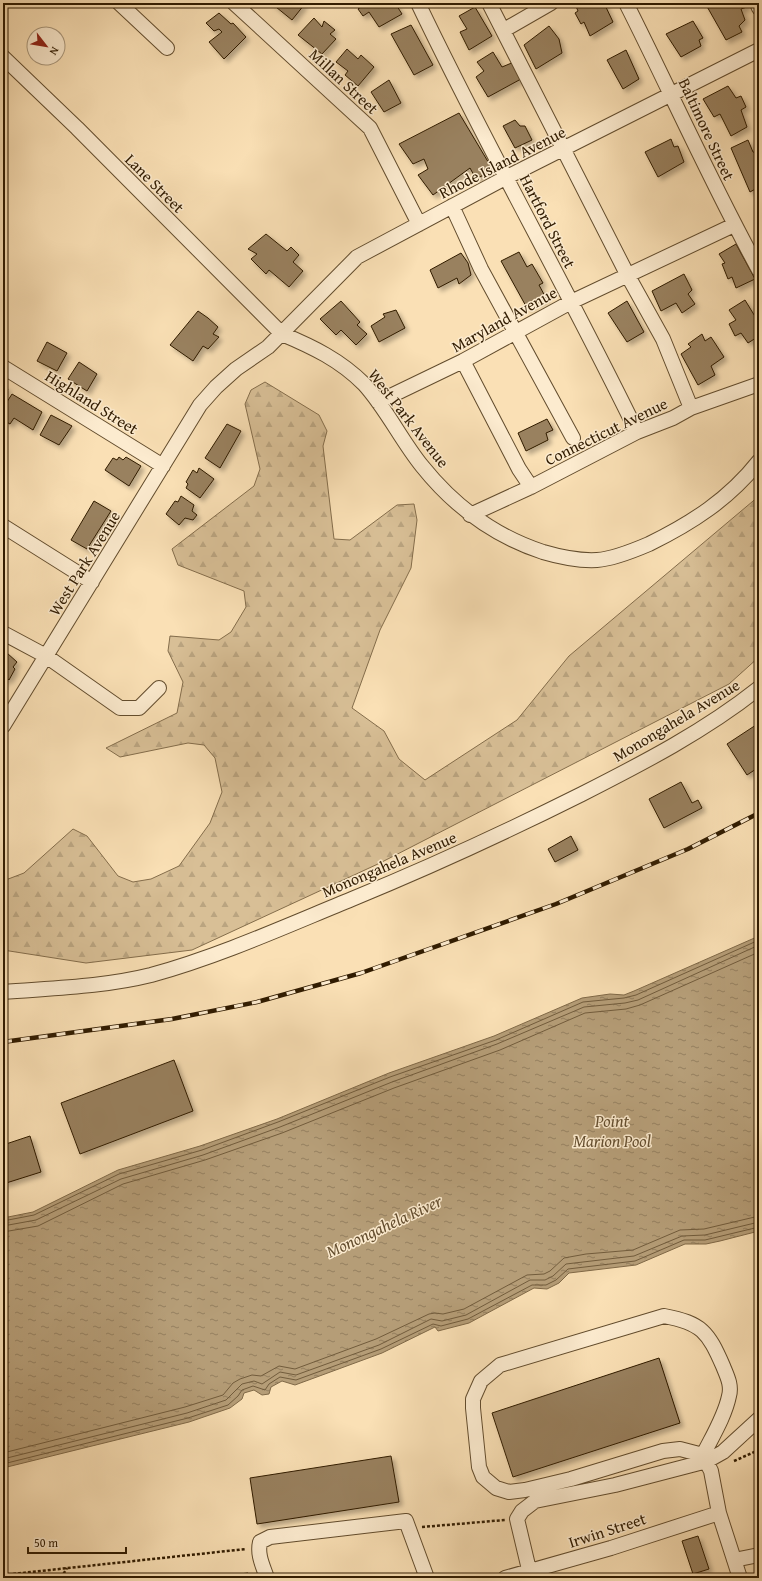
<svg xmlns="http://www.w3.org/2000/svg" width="762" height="1581" viewBox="0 0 762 1581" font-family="'Gentium Book Plus',serif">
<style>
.forest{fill:url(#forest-firs);stroke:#846d4b}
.water{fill:url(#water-ripples);stroke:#806947}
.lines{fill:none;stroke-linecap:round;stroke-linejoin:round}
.shore{stroke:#725c3c;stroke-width:1}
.building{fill:#99815e;stroke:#301b00;filter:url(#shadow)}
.minor-casing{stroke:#624c2d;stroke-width:16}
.path{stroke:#301b00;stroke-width:2.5;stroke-dasharray:3 2;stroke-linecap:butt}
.minor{stroke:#fcebcf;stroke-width:14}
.rail-casing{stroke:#301b00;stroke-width:4.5}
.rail{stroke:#fcebcf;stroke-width:3;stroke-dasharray:9;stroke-linecap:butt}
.labels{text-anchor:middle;stroke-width:3;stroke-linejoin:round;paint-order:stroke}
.street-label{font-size:16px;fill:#301b00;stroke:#fcebcf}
.water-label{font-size:17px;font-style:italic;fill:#654f30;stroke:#fcebcf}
</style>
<defs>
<pattern id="forest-firs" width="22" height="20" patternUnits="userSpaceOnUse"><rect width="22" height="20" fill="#d8bf96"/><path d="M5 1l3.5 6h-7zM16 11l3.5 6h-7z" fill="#baa480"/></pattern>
<pattern id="water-ripples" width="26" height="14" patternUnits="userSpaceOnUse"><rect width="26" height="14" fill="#b59d77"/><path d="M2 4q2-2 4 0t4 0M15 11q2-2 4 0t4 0" fill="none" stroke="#947f5f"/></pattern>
<filter id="shadow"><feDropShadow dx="3.5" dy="3.5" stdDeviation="2" flood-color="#0004"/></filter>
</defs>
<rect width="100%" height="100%" fill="#fae0b5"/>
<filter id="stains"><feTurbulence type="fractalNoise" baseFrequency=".005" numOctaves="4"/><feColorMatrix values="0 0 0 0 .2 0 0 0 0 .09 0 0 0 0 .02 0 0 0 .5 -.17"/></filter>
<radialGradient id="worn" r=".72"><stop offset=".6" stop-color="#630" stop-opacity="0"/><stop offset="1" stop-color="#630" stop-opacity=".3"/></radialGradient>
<path class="forest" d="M265,382L319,415L327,431L323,446L334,539L350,540L397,505L414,504L417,520L411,568L380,630L352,708L384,731L399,759L425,780L517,720L569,656L759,496V657L729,684L380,863L192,950L86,963L3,950V881L24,873L73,829L87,836L118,876L133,882L151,879L179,866L210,823L222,792L215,758L204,745L188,743L120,757L106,748L177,713L183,682L168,651L170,636L219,640L231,632L246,607L244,591L178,565L172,549L254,486L260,469L245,404L251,390Z"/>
<path class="water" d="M759,936V1231L720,1241L706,1244H685L636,1265L569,1273L559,1283L547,1289L534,1288L469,1323L438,1331L435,1327L382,1353L295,1385L282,1381L271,1387L269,1394L262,1395L254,1390L244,1393L242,1399L230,1408L189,1422L3,1468V1218L33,1212L118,1170L200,1146L277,1119L389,1073L494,1036L582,998L610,994L624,995L634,991Z"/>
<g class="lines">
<path class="shore" d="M3,1221L34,1215L119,1174L202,1150L278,1122L390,1077L496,1040L583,1002L624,998L636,995L759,940
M3,1226L36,1220L121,1179L203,1155L280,1127L392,1082L497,1044L584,1007L625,1003L638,1000L759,945
M3,1232L38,1226L123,1184L205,1160L282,1133L394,1088L500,1050L585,1013L626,1009L640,1005L759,952
M3,1453L185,1407L223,1395L233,1383L240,1379L252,1375L261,1376L279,1366L295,1369L376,1339L429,1314L435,1313L443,1314L464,1309L527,1275L544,1274L550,1271L564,1258L586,1254L633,1250L680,1230L704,1229L759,1216
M3,1459L187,1413L226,1400L242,1384L254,1381L262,1384L280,1372L296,1375L379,1345L431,1319L442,1321L466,1315L530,1280H545L553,1276L566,1264L634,1256L682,1236L705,1235L759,1222
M3,1464L188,1418L228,1405L238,1396L242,1390L253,1386L265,1390L269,1384L280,1377L296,1380L381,1349L433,1324L441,1326L468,1319L532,1285H546L556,1280L568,1269L635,1261L684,1240H705L759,1227"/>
</g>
<path class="building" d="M271,3H301L304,5L292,20Z
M395,3L402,14L379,27L369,12L363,16L358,9L366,3Z
M577,3H604L613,22L590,36L584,22L581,24L575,13L578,11L575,4Z
M705,3H745L747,7L741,9L745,20L739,26L742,32L726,40Z
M475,7L492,36L469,50L460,32L467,29L459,16Z
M219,13L231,24L233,23L246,37L224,59L209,42L222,32L219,29L214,31L206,23Z
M314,18L322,27L324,21L335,30L330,34L336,39L322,54L298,35Z
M693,21L703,38L699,40L701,46L681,57L666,34Z
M411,25L433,65L414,75L391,34Z
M549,26L559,39L562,53L536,69L524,45Z
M347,49L358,59L361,55L374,67L358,86L345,75L348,71L336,62Z
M626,50L639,79L623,89L607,60Z
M493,52L502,67L514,62L521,79L488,97L476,77L484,71L477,62Z
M389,80L401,103L384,112L371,92Z
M728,86L736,98L741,96L746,107L741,110L747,127L731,136L720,114L714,117L703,99Z
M459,113L493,170L476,179L470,168L433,195L418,175L428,169L424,159L413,164L399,144Z
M515,120L520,126H525L532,140L515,148L503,126Z
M671,139L674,147L678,146L684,162L658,177L645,152Z
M748,140L753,152L757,153L759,157V187L750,192L731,148Z
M266,234L287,251L291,247L299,255L293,262L303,271L289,287L269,270L266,274L251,259L257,254L248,249Z
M736,244L755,279L736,288L732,277L728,279L722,264L725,263L719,254Z
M519,252L527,267L532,264L543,283L539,285L546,298L527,308L501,261Z
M461,253L468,263L471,275L459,284L457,278L438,288L430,270Z
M684,274L692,290L688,294L695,304L682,313L676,303L661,311L652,291Z
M745,300L756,318L759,316V336L748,343L741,333L735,336L729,324L736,320L729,310Z
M341,301L360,322L357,325L367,334L356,345L341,330L336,335L320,319Z
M627,301L644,332L627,342L608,313Z
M396,310L405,328L379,342L371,326L385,317L383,314Z
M198,311L208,318L218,327L213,334L219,337L208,349L203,346L193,361L170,345Z
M702,334L705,341L711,337L724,357L711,366L715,375L698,385L681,354L691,347L688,344Z
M47,342L67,353L57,371L37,361Z
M79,362L97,374L87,391L68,379Z
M3,386L8,389L3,397Z
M12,394L42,412L33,430L14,418L10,424L3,420V408Z
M51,415L72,426L59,445L40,435Z
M547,419L553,430L546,433L548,440L526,451L518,433Z
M227,424L241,431L220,468L205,458Z
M119,457L123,460L126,457L141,466L129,486L105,470L113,458L117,460Z
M199,468L214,479L200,498L186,488L188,484L186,482L193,470L197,473Z
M181,496L194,505L192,511L197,515L193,520L185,518L179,525L166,514L175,501L178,502Z
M94,501L111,511L87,549L71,540Z
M7,653L17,662L13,667L15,669L9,680L7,678L3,684V657Z
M759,723V767L747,775L727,744Z
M681,782L692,803L698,800L702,808L664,828L649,799Z
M571,836L578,850L555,862L548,849Z
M174,1060L193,1111L80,1154L61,1103Z
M30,1136L41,1172L3,1184V1145Z
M659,1358L680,1423L513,1477L492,1413Z
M391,1456L399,1502L257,1524L250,1478Z
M698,1536L709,1569L693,1574L682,1541Z
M248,1573L249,1578H206Z"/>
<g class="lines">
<g class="minor-casing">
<path id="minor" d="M119,3L167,48
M234,3L370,128L419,224
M418,3C487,148 567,288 637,432
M489,3L628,276L663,339L691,408
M626,3C671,92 711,183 759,270
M757,3L759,8
M504,30L551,3
M3,57L77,128L282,334C313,347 340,360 364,384C386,408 401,440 422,466C454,506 494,536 543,552C560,557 579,561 597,560C612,559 635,550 649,544C692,523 729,499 759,461
M452,206L481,269L573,438
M463,361L519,469L531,487
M3,367L163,466
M378,402L463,361L571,302L734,225
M470,515L531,487L637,432L673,418L691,408L759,384
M3,526L92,582
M3,633L46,656L120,708H139L159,688
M3,726L200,405L216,387L236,369L268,347L357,257L507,177L759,50
M3,992C52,988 103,987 151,975C220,956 286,926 352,899C430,867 506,832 582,794C643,763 705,731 759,688
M703,1455L680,1449L663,1451L571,1479L525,1490L509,1492L496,1488L483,1477L479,1467L473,1408V1399L481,1381L500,1365L664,1316C702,1323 708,1332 723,1366C727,1376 732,1385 729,1396C725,1416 712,1437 703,1455L711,1471L719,1513L740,1578
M734,1560L759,1555
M267,1578C263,1566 257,1555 260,1542L270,1537L406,1521L427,1578
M505,1578L611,1548L719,1513
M531,1578L517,1519L522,1511L535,1501L615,1485L707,1461L723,1452L759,1419"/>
</g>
<path class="path" d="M734,1461L759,1450
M422,1527L505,1520
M3,1575L246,1549
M61,1578L67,1568"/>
<use href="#minor" class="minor"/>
<g class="rail-casing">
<path id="rail" d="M3,1042L172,1019L257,1002L361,973L556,904L688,849L759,813"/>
</g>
<use href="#rail" class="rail"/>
</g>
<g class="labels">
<g class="street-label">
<text transform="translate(344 81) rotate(43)" y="6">Millan Street</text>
<text transform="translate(707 129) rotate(65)" y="6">Baltimore Street</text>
<text transform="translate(502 162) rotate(-27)" y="6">Rhode Island Avenue</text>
<text transform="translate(155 183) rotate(45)" y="6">Lane Street</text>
<text transform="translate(548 221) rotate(63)" y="6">Hartford Street</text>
<text transform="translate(504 319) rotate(-29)" y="6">Maryland Avenue</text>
<text transform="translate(92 402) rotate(32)" y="6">Highland Street</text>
<text transform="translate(409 418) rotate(52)" y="6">West Park Avenue</text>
<text transform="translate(606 431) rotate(-26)" y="6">Connecticut Avenue</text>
<text transform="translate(84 563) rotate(-58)" y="6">West Park Avenue</text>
<text transform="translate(676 720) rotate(-31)" y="6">Monongahela Avenue</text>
<text transform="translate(389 864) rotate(-23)" y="6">Monongahela Avenue</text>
<text transform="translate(607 1530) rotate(-18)" y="6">Irwin Street</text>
</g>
<g class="water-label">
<text x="612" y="1127">Point<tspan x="612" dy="20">Marion Pool</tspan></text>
<text transform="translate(384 1226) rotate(-25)" y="6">Monongahela River</text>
</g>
</g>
<rect width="762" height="1581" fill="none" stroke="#fae0b5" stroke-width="16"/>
<rect x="4" y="4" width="754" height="1573" fill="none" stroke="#301b00" stroke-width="2"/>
<rect x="8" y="8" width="746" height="1565" fill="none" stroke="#301b00"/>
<g transform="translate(46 46) rotate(121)"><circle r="19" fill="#fcebcf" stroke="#aa987c"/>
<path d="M0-3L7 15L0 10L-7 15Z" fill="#8f2418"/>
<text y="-6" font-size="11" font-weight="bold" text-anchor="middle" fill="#301b00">N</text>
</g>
<path d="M28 1547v6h98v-6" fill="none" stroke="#301b00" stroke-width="2"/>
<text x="34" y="1547" font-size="12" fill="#301b00" stroke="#fcebcf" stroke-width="3" paint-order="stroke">50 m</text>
<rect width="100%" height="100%" filter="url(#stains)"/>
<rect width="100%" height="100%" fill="url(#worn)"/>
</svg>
